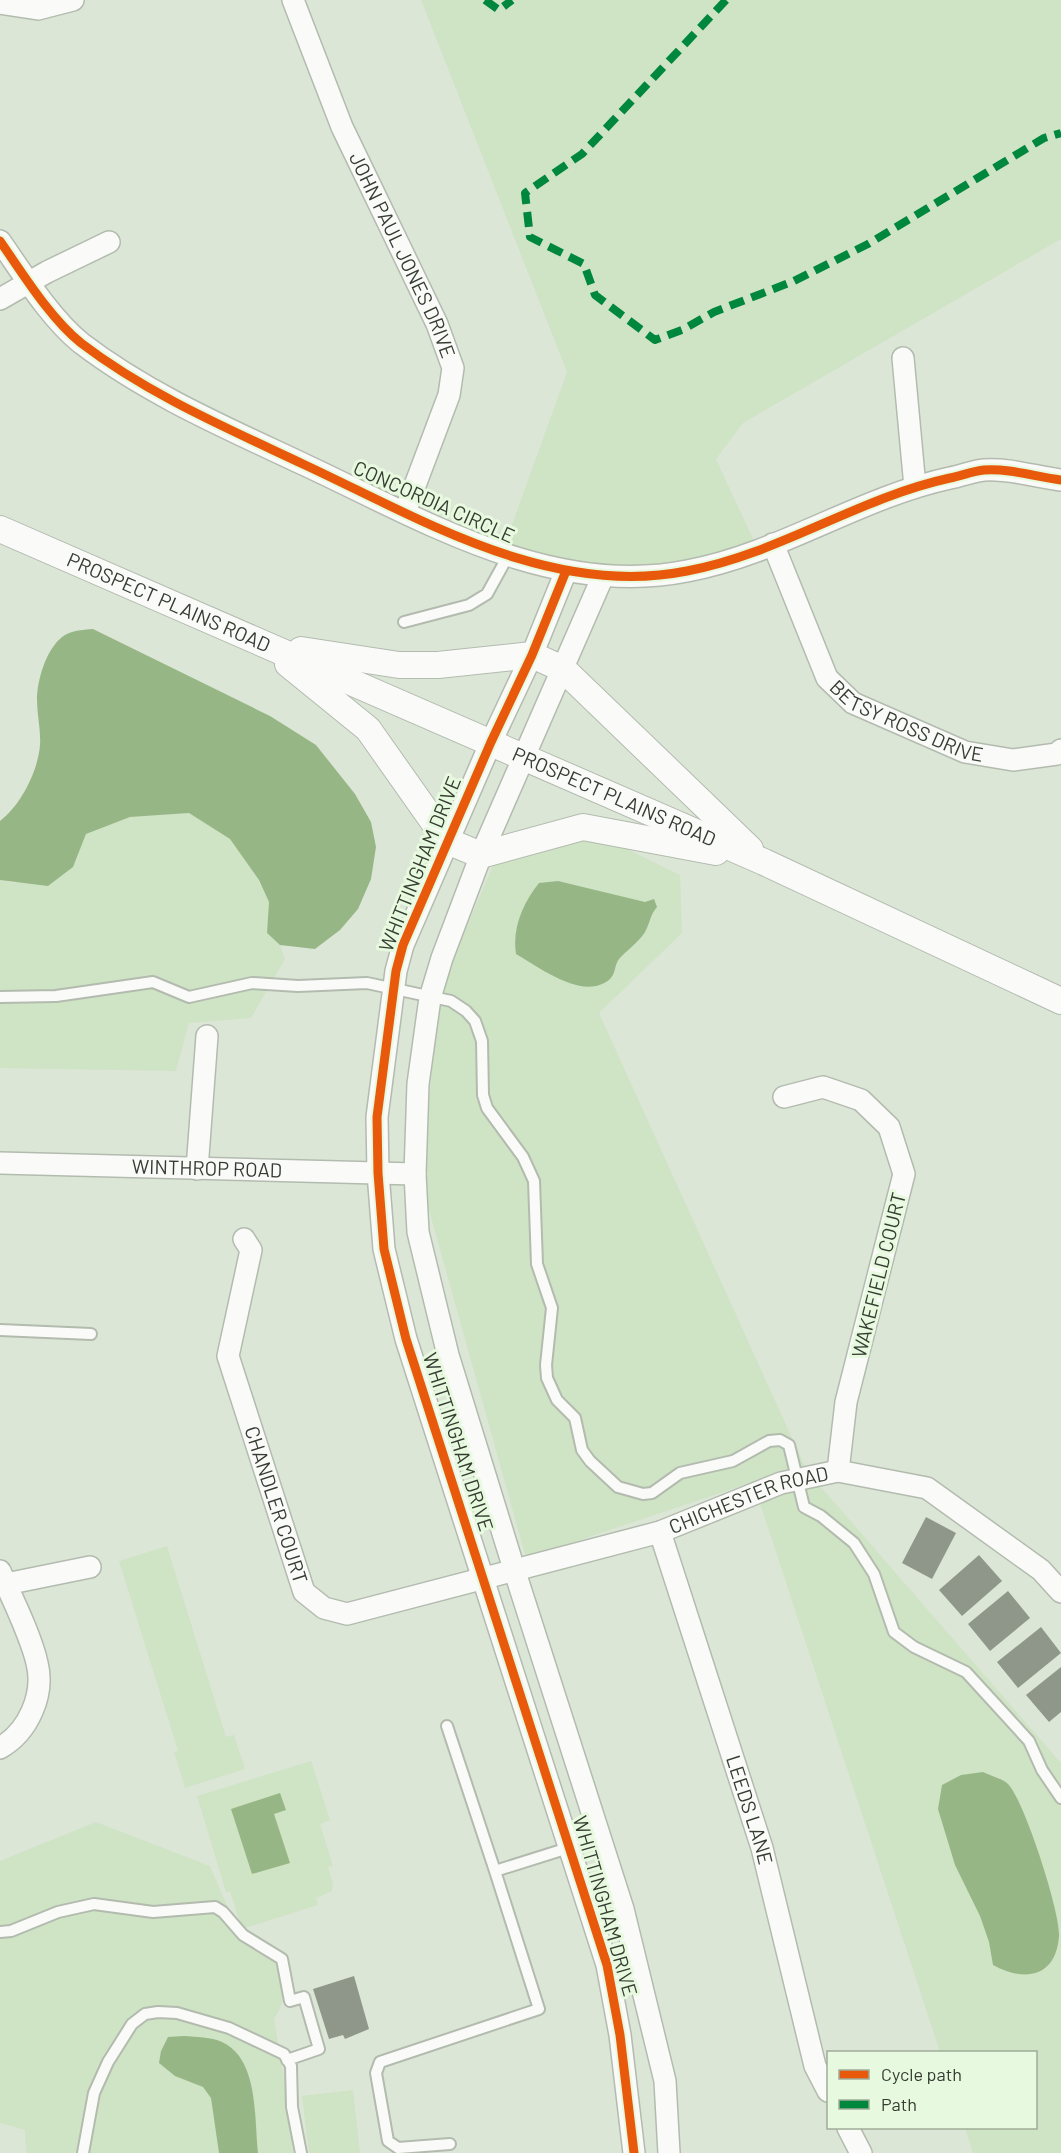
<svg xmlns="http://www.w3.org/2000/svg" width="1061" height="2153" viewBox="0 0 1061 2153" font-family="Barlow,sans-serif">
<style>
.green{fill:#cfe3c5}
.water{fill:#97b685}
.building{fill:#8f978b}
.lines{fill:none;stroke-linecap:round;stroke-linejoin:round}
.service-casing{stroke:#b3bbaf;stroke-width:14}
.minor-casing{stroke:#b3bbaf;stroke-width:24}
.tertiary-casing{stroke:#b3bbaf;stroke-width:28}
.service{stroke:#fafbf9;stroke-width:10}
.minor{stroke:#fafbf9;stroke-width:21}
.tertiary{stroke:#fafbf9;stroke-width:26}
.quiet{stroke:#00873e;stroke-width:8;stroke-dasharray:15 8;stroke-linecap:butt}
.cycleway-casing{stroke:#e7f9de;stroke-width:13}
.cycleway{stroke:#e8590c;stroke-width:9}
.labels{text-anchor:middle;stroke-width:6;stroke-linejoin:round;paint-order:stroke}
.street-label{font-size:20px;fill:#353c32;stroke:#e7f9de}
</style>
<rect width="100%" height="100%" fill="#dce6d7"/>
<path class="green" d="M421,0H1061V239L743,423L716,459L758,550L636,573L503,550L567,372Z
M189,813L230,839L259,880L269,902L267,933L280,945L285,959L251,1018L189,1023L176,1071L0,1068V880L14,883L73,867L86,834L130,817Z
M584,828L680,875L682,933L599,1013L807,1471L1061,1763V2153H973L965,2128H1036V2052H940L753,1482L526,1558L422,1185L439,992L500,849Z
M167,1546L226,1737L234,1735L245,1769L185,1788L174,1752L178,1751L119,1561Z
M311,1761L330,1820L320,1824L333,1866L328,1867L333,1884L332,1891L316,1898L318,1905L242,1929L230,1891L226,1892L197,1796Z
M96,1822L210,1866L240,1936L278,1963C283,1986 288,1999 274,2019L284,2077L293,2153H26L25,2130L0,2123V1861Z
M353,2090L360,2153H309L302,2096Z"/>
<path class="water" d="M93,629L270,716L316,745L355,794L371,822L376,847L371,879L358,909L340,930L315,949L280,945L267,933L269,902L259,880L230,839L189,813L130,817L86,834L73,867L48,886L0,880V821C21,805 38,771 40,745C41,730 37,715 37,700C37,680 46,650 62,637C71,630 82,630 93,629Z
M558,881L645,902L654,899L657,907C650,915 650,923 645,932C638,943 627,950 619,959C614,966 616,973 610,979C584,1002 539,967 516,954C512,928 523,903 539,883Z
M983,1772C991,1776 1003,1779 1008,1784C1024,1800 1061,1914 1059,1936C1056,1978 1024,1982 993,1965L989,1942L980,1916L955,1865L938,1809L942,1785L961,1775Z
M280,1793L286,1810L274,1814L290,1863L252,1874L231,1809Z
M184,2036C196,2037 211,2037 222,2042C259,2059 254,2118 258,2153H219L211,2098L203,2087L175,2076L159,2063L161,2051L168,2037Z"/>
<path class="building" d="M926,1517L956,1533L932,1579L902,1563Z
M979,1555L1002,1581L962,1616L939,1590Z
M1008,1591L1030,1618L990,1651L968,1624Z
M1041,1627L1061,1653L1018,1688L997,1662Z
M1061,1667V1712L1049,1722L1026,1695Z
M354,1976L369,2029L345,2039L343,2035L329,2039L313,1989Z"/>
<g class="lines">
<g class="service-casing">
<path id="service" d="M404,622L469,605L487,594L508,556
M0,997L56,996L153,982L189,997L252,983L298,986L367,983L451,1001L466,1011L475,1021L482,1041L483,1095L487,1108L523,1157L534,1181L537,1264L552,1308L546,1365L547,1378L557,1400L575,1418L582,1450L590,1461L618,1487L643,1494L652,1493L680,1473L733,1461L769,1441L780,1440L789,1445L804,1507L821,1516L854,1543L874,1574L894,1632L914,1647L966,1672L1029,1741L1042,1770L1061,1798
M0,1330L91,1334
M447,1726L495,1871L600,1838
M0,1932L11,1931L58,1912L94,1904L153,1912L215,1907L223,1912L243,1935L282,1959L290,2001L304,1997L319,2049L287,2060
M450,2144L398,2148L388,2141L376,2073L380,2062L539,2009L495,1871
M83,2153L94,2093L108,2062L132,2024L145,2014L158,2012L177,2013L229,2028L284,2054L291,2066L292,2107L301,2153"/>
</g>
<g class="minor-casing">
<g id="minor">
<path id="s1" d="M293,0L342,127L437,324L453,368L449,395L405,512"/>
<path d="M0,3L38,9L73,0"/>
<path d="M0,241C23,274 50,318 81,343C149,395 229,429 305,465C423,520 551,598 687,571C779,554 858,498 950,478C961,476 973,471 984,470C1008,468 1037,477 1061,480"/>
<path d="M0,299L47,272L109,242"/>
<path d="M903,358L915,487"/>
<path id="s2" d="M773,544L827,678L853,703L965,752L1013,760L1057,754L1061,750"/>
<path d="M566,571L532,655L491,742L403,945L396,971L377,1117L378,1173L384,1249L406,1339L607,1965L620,2035L634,2153"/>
<path d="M603,576L481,855L442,958L430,998L418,1084L415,1174L418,1232L448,1355L514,1569L623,1909L665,2081L669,2153"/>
<path d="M784,1097L823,1087L861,1100L889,1127L904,1174L846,1402L838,1471"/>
<path id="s3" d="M0,1163L415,1174"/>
<path d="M197,1169L207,1036"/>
<path id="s4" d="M244,1239L251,1250L228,1356L304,1592L324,1608L347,1614L660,1532L781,1483L838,1471L927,1488L1041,1570L1061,1592"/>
<path id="s5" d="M660,1532L762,1848L815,2066L828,2091"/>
<path d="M0,1571C12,1598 31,1636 37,1663C45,1695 28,1732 0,1748"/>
<path d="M6,1584L90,1567"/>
<path d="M848,2128L861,2153"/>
</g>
</g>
<g class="tertiary-casing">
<g id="tertiary">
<path id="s6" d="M0,529L764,862L1061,1001"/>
<path d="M301,650L399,665H438L532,655L563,669L750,849"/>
<path d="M288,664L368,729L447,841L481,855L583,827L716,852"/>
</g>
</g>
<use href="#service" class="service"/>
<use href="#minor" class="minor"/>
<use href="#tertiary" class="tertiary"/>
<path class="quiet" d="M485,0L499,10L512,0
M726,0L582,154L525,193L530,237L584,264L595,295L655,340L682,330L714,312L794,281L868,244L1044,138L1061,133"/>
<g class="cycleway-casing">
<path id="cycleway" d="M0,241C23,274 50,318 81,343C149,395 229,429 305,465C423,520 551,598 687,571C779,554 858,498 950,478C961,476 973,471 984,470C1008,468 1037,477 1061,480
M566,571L532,655L491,742L403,945L396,971L377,1117L378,1173L384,1249L406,1339L607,1965L620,2035L634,2153"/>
</g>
<use href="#cycleway" class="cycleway"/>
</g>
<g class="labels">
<g class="street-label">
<text dy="7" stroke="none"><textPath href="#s1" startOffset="278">JOHN PAUL JONES DRIVE</textPath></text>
<text transform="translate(434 502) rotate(24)" y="7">CONCORDIA CIRCLE</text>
<text dy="7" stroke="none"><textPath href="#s6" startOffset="184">PROSPECT PLAINS ROAD</textPath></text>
<text dy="7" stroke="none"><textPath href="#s2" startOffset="237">BETSY ROSS DRIVE</textPath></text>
<text dy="7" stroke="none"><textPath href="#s6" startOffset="670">PROSPECT PLAINS ROAD</textPath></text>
<text transform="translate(420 864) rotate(-68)" y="7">WHITTINGHAM DRIVE</text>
<text dy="7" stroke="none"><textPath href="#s3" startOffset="207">WINTHROP ROAD</textPath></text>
<text transform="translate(879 1275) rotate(-76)" y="7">WAKEFIELD COURT</text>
<text transform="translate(458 1442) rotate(72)" y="7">WHITTINGHAM DRIVE</text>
<text dy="7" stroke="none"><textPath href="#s4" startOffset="837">CHICHESTER ROAD</textPath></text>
<text dy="7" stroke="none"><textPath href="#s4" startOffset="278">CHANDLER COURT</textPath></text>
<text dy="7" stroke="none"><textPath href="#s5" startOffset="292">LEEDS LANE</textPath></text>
<text transform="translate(605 1906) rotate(74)" y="7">WHITTINGHAM DRIVE</text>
</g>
</g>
<rect x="827" y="2051" width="210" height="78" fill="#e7f9de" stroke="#a0ad99" stroke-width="1.5"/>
<rect x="839" y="2070" width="30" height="9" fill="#e8590c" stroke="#a0ad99" stroke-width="1.5"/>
<text x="881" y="2081" font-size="18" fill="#353c32">Cycle path</text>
<rect x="839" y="2100" width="30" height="9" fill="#00873e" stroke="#a0ad99" stroke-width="1.5"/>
<text x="881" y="2111" font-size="18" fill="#353c32">Path</text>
</svg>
